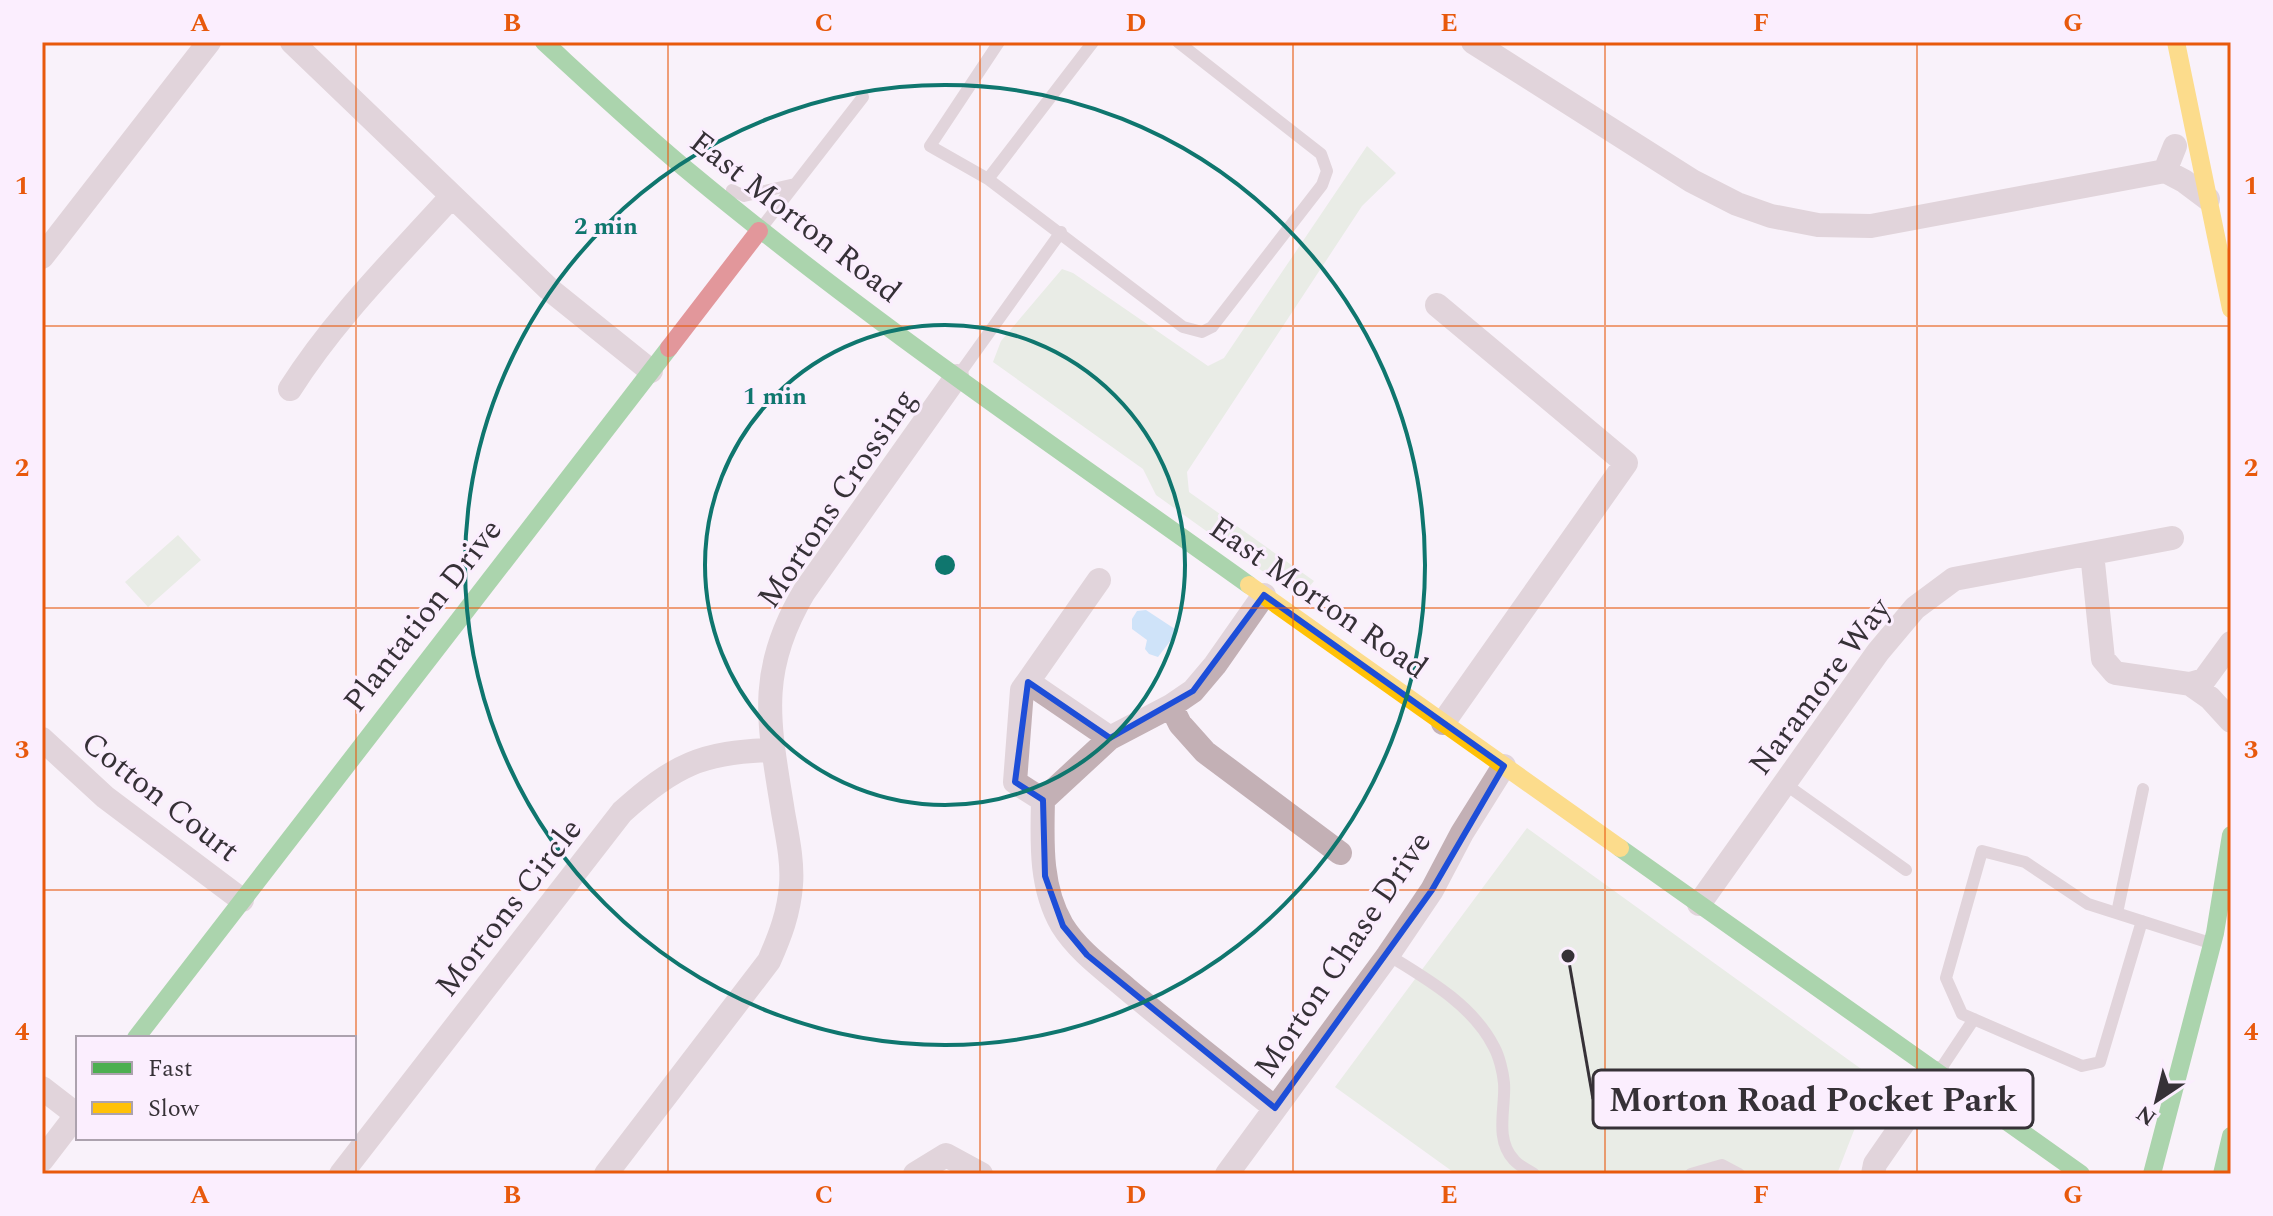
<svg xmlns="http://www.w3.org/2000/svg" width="2273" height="1216" viewBox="0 0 2273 1216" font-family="Spectral,serif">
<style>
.green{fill:#d4e4ce}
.water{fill:#9cd0f9}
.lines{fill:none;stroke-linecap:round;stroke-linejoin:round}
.lane{stroke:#c3b0b5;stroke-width:12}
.street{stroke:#c3b0b5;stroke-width:24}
.fast{stroke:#4caf50;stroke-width:18}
.slow{stroke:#ffc107;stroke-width:18}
.jam{stroke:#c62828;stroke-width:18}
.marked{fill:none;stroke:#1d4ed8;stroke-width:6;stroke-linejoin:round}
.grid{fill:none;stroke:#e8590c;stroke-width:2;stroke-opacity:0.55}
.ring{fill:none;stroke:#0f766e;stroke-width:4}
.labels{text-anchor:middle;stroke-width:6;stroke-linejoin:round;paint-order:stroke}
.street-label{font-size:32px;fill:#363137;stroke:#fbeefe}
.centre{fill:#0f766e;stroke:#fbeefe;stroke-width:4}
.ring-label{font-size:24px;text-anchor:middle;font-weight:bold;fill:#0f766e;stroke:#fbeefe;stroke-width:6;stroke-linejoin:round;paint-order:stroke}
.leader{fill:none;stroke:#363137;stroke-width:3}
.callout-dot{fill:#363137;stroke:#fbeefe;stroke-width:3}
.callout{fill:#fbeefe;stroke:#363137;stroke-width:3}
.callout-label{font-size:34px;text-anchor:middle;font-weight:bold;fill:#363137}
.neatline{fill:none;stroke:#e8590c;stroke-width:3}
.grid-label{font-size:26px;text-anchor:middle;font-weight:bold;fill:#e8590c}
</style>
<rect width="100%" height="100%" fill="#f9f2fa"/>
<path class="green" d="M1367,146L1396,173L1362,206L1187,472L1189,492L1314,581L1300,598L1156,495L1143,469L993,362L1001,341L1062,269L1073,273L1208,366L1224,358Z
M178,535L201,560L148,607L125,582Z
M1527,828L1882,1084L1860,1115L1837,1174H1456L1335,1087Z"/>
<path class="water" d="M1146,610L1178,631L1158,657L1149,654L1145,649L1147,640L1132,629V619L1137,611Z"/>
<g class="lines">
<path class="lane" d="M1093,42L988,179L1183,327L1202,332L1212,327L1322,185L1327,171L1321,154L1178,42
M988,179L930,146L999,42
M732,190L744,196L795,184
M762,227L863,97
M958,376L1061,232
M1785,784L1906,870
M2117,913L2143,789
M2142,921L2100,1062L2082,1066L1962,1014L1946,978L1982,851L2025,862L2088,904L2207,942
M1388,955C1427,979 1473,1005 1494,1047C1499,1056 1503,1072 1504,1083C1506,1107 1494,1139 1514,1160C1519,1166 1528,1170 1534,1174
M1938,1073L1974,1019
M1691,1174L1722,1165L1739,1174"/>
<path class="street" d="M292,42L549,289L651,371
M1473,42L1692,181L1737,204L1771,216L1818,225L1871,226L2165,171L2184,181L2208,199
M2165,171L2175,146
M42,257L209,42
M1437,305L1626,463L1443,723
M290,389C335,318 395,259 451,197
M2092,553L2103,659L2115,673L2190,684L2204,680L2231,643
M1028,682L1110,738
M2190,684L2210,698L2231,721
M1171,706L1180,724L1205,752L1340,853
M42,739L105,797L242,900
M1043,800C1042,843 1040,887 1062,925C1078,951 1105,970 1127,989C1176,1030 1226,1069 1275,1108
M1043,800L1110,738L1171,706L1193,691L1215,665L1264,595
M1043,800L1015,782L1022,690L1099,580
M1699,904L1878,652L1915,608L1954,579L2172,538
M42,1088L77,1115
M42,1160L78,1113
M341,1174L622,812C674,765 702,752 773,750
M606,1174L769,961C780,936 789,913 791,885C793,861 787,835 783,812C769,724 756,673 804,592L957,376
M915,1174L946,1155L981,1174
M1227,1174L1388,955L1432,890L1462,833L1504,766
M1873,1174L1875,1164L1938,1073"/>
<path class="fast" d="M544,42C593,87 642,133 693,175C870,322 1062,451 1249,585
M1620,848L2081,1174
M136,1038L669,348
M2152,1174L2215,933L2231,835
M2222,1174L2231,1136"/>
<path class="slow" d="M2176,42L2231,309
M1249,585L1620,848"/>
<path class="jam" d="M669,348L759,231"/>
</g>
<path d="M0 0H2273V1216H0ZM1264,595L1504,766L1432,890L1275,1108L1087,955L1063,926L1045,876L1043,800L1015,782L1028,682L1110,738L1193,691Z" fill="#f9f2fa" fill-opacity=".55" fill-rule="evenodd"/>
<path class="marked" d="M1264,595L1504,766L1432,890L1275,1108L1087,955L1063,926L1045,876L1043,800L1015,782L1028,682L1110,738L1193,691Z"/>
<path class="grid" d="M356,42V1174M668,42V1174M980,42V1174M1293,42V1174M1605,42V1174M1917,42V1174M42,326H2231M42,608H2231M42,890H2231"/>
<g class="ring">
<circle cx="945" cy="565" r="240"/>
<circle cx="945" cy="565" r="480"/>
</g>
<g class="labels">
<g class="street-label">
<text transform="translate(796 216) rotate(38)" y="11">East Morton Road</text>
<text transform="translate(836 498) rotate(-56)" y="11">Mortons Crossing</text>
<text transform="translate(1319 597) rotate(35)" y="11">East Morton Road</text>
<text transform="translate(422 615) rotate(-52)" y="11">Plantation Drive</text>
<text transform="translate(1819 686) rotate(-53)" y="11">Naramore Way</text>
<text transform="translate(161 796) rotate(38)" y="11">Cotton Court</text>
<text transform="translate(508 907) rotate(-52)" y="11">Mortons Circle</text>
<text transform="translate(1342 954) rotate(-56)" y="11">Morton Chase Drive</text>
</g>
</g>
<circle cx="945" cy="565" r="12" class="centre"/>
<g class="ring-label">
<text x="606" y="234">2 min</text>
<text x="775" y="404">1 min</text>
</g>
<path class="leader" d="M1568 956L1593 1099"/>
<circle class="callout-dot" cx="1568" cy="956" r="8"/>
<rect class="callout" x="1593" y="1070" width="440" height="58" rx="8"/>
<g class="callout-label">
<text x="1813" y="1111">Morton Road Pocket Park</text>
</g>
<rect width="2273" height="1216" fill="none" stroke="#fbeefe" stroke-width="88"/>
<rect x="76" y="1036" width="280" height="104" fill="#fbeefe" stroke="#aca2ae" stroke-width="2"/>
<rect x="92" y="1062" width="40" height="12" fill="#4caf50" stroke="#aca2ae" stroke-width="2"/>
<text x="148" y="1076" font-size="24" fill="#363137">Fast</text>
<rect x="92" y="1102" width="40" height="12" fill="#ffc107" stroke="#aca2ae" stroke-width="2"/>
<text x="148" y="1116" font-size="24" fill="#363137">Slow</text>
<g transform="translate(2157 1100) rotate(215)" stroke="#fbeefe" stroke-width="6" paint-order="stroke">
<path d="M0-6L14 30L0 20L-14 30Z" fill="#363137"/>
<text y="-12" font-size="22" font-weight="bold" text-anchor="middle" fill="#363137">N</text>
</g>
<rect x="44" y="44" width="2185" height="1128" class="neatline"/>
<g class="grid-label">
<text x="200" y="31">A</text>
<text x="512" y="31">B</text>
<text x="824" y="31">C</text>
<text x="1136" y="31">D</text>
<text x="1449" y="31">E</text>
<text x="1761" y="31">F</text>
<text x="2073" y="31">G</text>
<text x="22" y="194">1</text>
<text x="2251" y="194">1</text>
<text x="22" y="476">2</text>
<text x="2251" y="476">2</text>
<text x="22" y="758">3</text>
<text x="2251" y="758">3</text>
<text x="22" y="1040">4</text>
<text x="2251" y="1040">4</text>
<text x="200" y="1203">A</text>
<text x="512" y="1203">B</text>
<text x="824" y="1203">C</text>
<text x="1136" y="1203">D</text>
<text x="1449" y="1203">E</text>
<text x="1761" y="1203">F</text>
<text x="2073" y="1203">G</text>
</g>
</svg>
